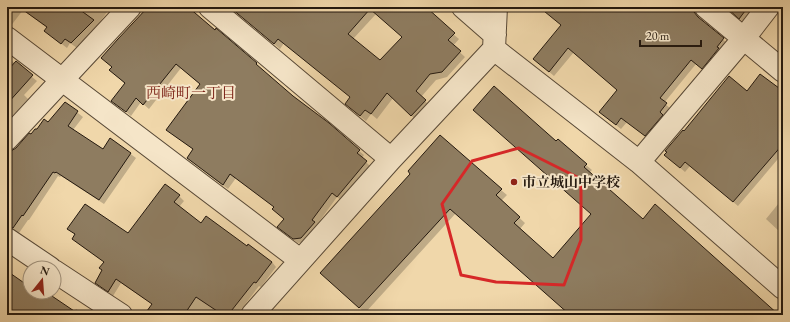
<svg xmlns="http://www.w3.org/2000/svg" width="790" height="322" viewBox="0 0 790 322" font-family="'EB Garamond','Noto Serif JP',serif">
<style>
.shadow{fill:#0003;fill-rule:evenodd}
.building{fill:#8e7c60;stroke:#24190f;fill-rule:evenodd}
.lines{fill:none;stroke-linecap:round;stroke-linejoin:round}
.minor-casing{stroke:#574836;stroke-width:24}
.minor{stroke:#f5e5c8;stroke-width:22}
.marked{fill:none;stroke:#d62828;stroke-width:3;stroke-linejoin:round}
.poi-dot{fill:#8f2418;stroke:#f5e5c8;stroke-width:1.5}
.labels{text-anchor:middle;stroke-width:4;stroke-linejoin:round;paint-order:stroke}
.poi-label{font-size:14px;font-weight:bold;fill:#24190f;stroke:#f5e5c8;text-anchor:start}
.neighbourhood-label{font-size:15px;fill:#7a1f14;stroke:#f5e5c8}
</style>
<rect width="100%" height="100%" fill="#f0d7aa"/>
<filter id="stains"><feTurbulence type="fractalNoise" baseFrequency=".005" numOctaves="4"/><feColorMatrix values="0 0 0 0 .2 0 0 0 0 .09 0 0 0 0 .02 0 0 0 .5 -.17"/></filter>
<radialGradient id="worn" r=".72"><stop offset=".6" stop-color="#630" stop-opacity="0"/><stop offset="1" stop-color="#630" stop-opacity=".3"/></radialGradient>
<path class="shadow" d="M7,7H111L96,27L77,48L70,43L67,48L50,35L47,28L23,10L7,31Z
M143,7H187L256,63L260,69L292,97L364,155L362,158L371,167L342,201L337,197L316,226L319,228L306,242L298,243L283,232L279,227L284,219L273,209L274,207L236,178L228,189L210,176L188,158L194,150L172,134L201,85L181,68L149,109L141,102L131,116L113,101L125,84L110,70L143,10Z
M236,7H421L459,39L453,46L465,57L447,77L436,80L421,97L430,106L417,121L393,98L377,119L371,114L366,121L351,109V97L284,43L280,49L239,15ZM376,14L403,37L380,62L353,39Z
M541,7H696L699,9V17L701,20L728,44L707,73L696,64L664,103L671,109L650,140L627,122L621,129L606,117L618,91L574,52L554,76L539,63L562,25Z
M726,7H763L747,25Z
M783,17V30L779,18Z
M7,57L37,81L24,95L28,99L9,119L14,123L7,131Z
M747,93L783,96V153L738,206L690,166L685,172L670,159L685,132Z
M65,103L83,117L73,130L103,150L110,139L136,158L104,204L61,176L60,177L58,176L29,220H28L19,233L15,231L7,226V152H11L17,148L31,136L48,123Z
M557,142L586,165L592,170L589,173L643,220L778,315H571L456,213L365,313L327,278L411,174L501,190L507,195L501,201L525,223L520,229L553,260L592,214Z
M179,196L184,201L179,207L201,224L247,248L272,262L276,267L261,287L259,286L237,315H154L152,304L121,283L113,296L96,283L103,271L104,262L78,243L76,235L69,229L128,234Z
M783,198V240L778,235L780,232L766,219Z
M7,273L27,286L30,282V292H45L74,312L76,309L86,315H7Z"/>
<path class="building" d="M19,7H76L94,20L71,43L65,39L61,44L44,31L47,27Z
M148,7H188L215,30L216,28L257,63L256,64L293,96L329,123L360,150L357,153L367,161L337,197L332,193L312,220L315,222L301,238L293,239L277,227L284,219L272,209L274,207L230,174L223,185L187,158L193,149L166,130L200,84L176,64L143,105L136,98L126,112L111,101L125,83L109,70L112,67L101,58L118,39Z
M234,7H426L455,33L448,40L461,51L442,72L430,74L416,91L426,100L411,116L387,93L371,114L365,110L360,116L345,104L350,97L278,39L274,44L232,9ZM370,9L402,37L380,60L348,34Z
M539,7H694V12L698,17L724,38L717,47L719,48L702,69L691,60L660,98L667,103L660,112L663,115L645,136L621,118L616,125L599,112L617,90L568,48L549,72L533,59L561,25Z
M726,7H748L739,19Z
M16,61L33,75L7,104V71Z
M760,74L783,91V144L733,202L685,162L680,168L664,155L667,152L665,151L683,130L684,131L729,76L747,91Z
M494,86L556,141L558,139L587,164L584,167L643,219L655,204L779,315H570L450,209L359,308L320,273L410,174L408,171L440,135L502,189L496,195L520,217L514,223L553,258L591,214L473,110Z
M65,102L78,111L68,126L103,149L110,138L131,153L99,200L56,172L55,173L53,172L23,216L22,215L13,228L7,227V151H11L16,148L29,133L31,134L35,129H37L44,119L48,122Z
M165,184L180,195L174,202L201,223L206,216L247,246L248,244L272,262L256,283L254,282L228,315H223L196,297L184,315H144L152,304L116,279L108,292L95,283L102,270L99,268L104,262L72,239L75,234L67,229L85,204L128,233Z
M7,271L30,287V292H46L80,315H14L7,310Z"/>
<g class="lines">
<g class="minor-casing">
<path id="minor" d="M210,7L391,159
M463,7L495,35
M706,7L783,71
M7,38L300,260
M494,49L639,162L783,288
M7,139L130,7
M639,162L744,38L768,7
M7,239L50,268
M54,271L121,315
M252,315L391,159L494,49L496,7"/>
</g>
<use href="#minor" class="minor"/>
</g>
<path class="marked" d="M519,148L581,179V240L564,285L496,282L461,275L442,204L472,161Z"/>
<circle class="poi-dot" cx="514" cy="182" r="4"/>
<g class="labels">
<g class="poi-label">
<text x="522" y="187">市立城山中学校</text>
</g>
<g class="neighbourhood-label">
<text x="191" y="98">西崎町一丁目</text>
</g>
</g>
<rect width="790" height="322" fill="none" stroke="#f0d7aa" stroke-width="24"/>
<rect x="8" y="8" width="774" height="306" fill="none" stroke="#24190f" stroke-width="2"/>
<rect x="12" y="12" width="766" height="298" fill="none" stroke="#24190f"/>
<g transform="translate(42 280) rotate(17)"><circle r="19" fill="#f5e5c8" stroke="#a1937e"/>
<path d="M0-3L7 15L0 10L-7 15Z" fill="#8f2418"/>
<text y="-6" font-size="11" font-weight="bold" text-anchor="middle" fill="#24190f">N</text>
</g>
<path d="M640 40v6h61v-6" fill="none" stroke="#24190f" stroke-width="2"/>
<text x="646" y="40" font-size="12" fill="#24190f" stroke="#f5e5c8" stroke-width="3" paint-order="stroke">20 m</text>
<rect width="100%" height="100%" filter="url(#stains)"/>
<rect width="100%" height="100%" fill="url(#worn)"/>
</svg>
